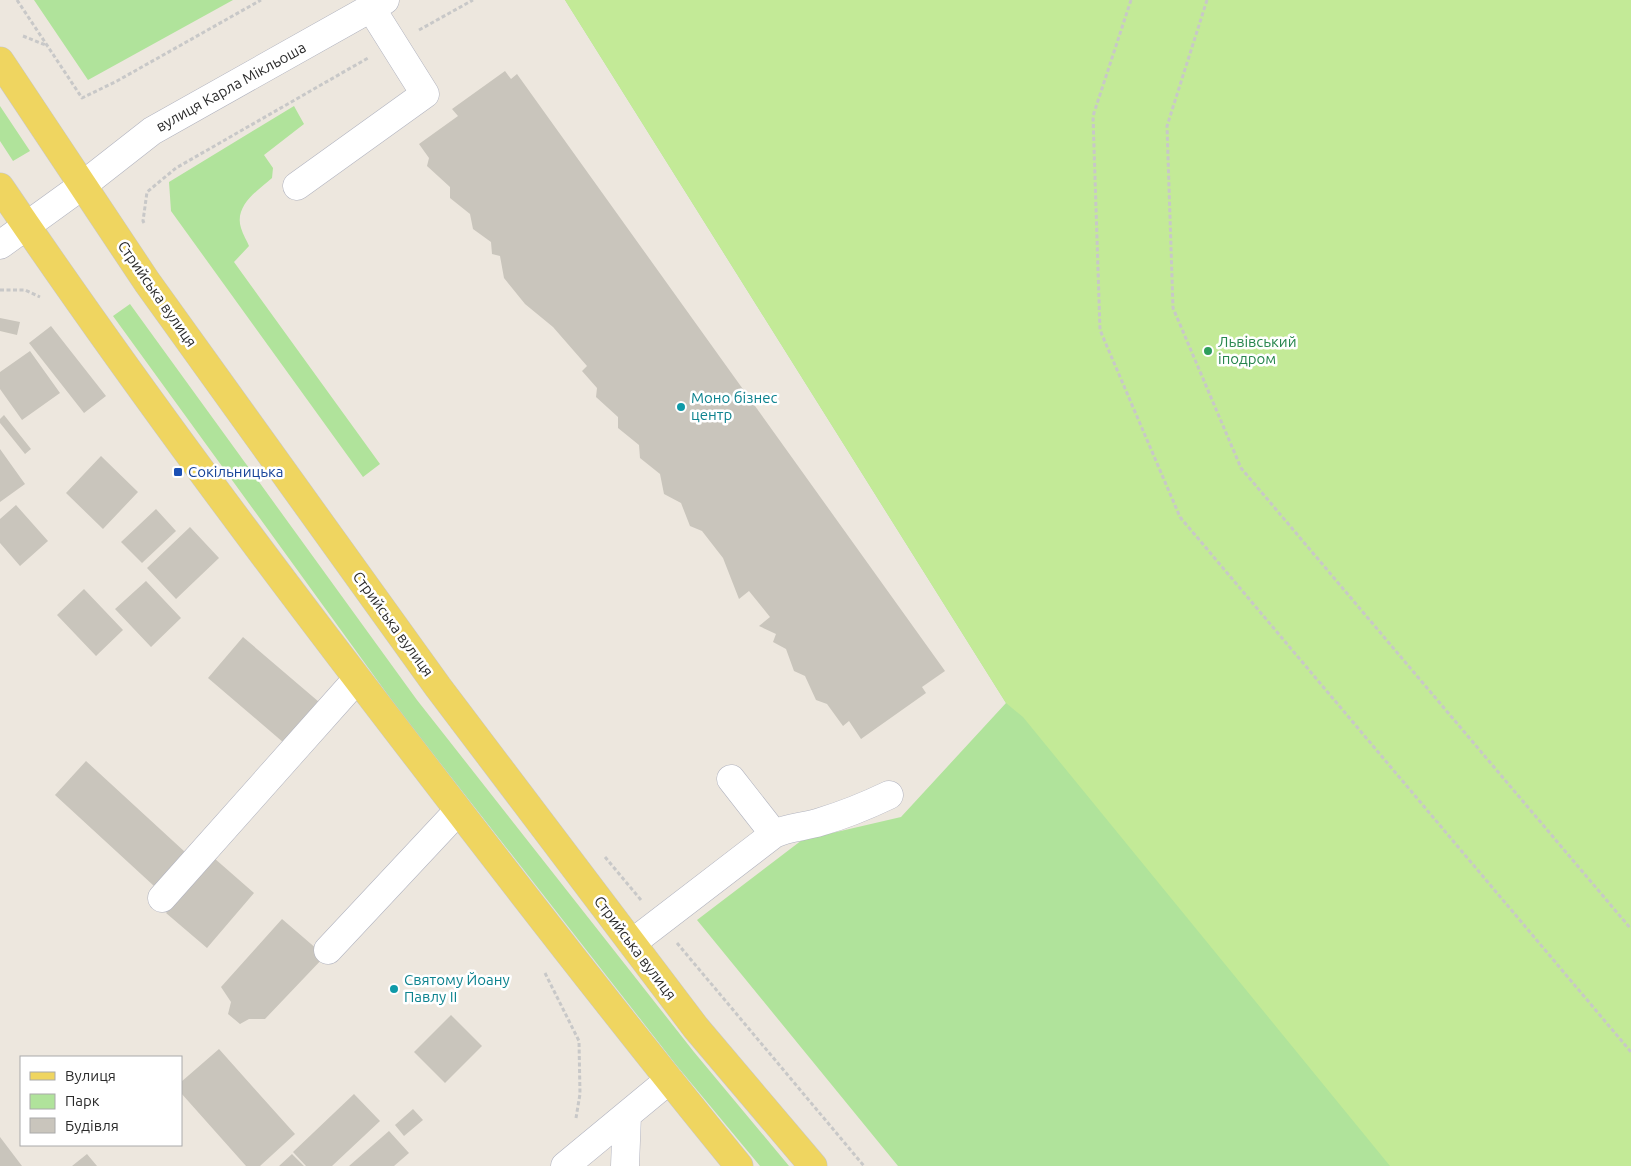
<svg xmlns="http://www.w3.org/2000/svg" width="1631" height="1166" viewBox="0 0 1631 1166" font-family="Ubuntu,sans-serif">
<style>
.green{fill:#b0e39b}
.pitch{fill:#c3ea97}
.building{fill:#c9c5bc}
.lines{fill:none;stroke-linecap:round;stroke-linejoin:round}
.minor-casing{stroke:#b1b3bf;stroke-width:29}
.major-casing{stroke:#c8c8c8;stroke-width:29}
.path{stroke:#c8c8c8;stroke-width:3;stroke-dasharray:4 2.5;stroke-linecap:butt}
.minor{stroke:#fff;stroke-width:28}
.major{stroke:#efd560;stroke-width:28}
.leisure-dot{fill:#2e9e5b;stroke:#fff;stroke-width:2}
.culture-dot{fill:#0f9aa8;stroke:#fff;stroke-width:2}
.transit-dot{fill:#1a4fb4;stroke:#fff;stroke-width:2}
.labels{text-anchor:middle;stroke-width:5;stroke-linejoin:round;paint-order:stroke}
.street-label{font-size:15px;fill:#2b2b2b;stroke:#fff}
.leisure-label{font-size:15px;fill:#27864d;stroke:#fff;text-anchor:start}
.culture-label{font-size:15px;fill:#0d838f;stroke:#fff;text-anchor:start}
.transit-label{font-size:15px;fill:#164399;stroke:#fff;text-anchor:start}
</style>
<rect width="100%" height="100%" fill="#ede7de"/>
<path class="green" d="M34,0H233L88,80Z
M565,0H1049L1631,1166H898L697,920L802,840L901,817L1006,703Z
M0,106L30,151L13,161L0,141Z
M294,106L304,124L264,155L273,168L272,178C257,191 234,206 241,228C243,235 247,241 249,246L234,262L380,464L363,477L171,211L169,182Z
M130,304L417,700L694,1052L789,1166H760L677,1066L401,713L113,316Z"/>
<path class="pitch" d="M565,0H1631V1166H1390L1023,717L1006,703Z"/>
<path class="building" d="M505,71L511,79L517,74L945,671L922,687L926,693L861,739L849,721L843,726L827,704L816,700L805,676L794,671L786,649L773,642L776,634L759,626L770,617L749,591L739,599L723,558L702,531L690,526L681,503L664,494L660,474L640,458L639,445L618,428V417L596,397L597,388L582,371L587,366L553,327L525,304L504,278L500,256L492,254L491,242L473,229L470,214L450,198V187L427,166L429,158L419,144L458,116L452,109Z
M0,318L20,322L17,335L0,331Z
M51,326L106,396L84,413L29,343Z
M30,351L60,393L22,420L0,389V372Z
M4,415L31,449L25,454L0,423V419Z
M0,449L25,484L0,502Z
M101,456L138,492L103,529L66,493Z
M16,505L48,541L20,566L0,543V519Z
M156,509L176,531L142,563L121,542Z
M190,527L219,558L176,599L147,568Z
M146,581L181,618L151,647L115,609Z
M84,589L123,630L96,656L57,615Z
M243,637L319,702L284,743L208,678Z
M86,761L185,852L154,886L55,795Z
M214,858L254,893L207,948L166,913Z
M282,919L325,956L265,1019H249L240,1024L228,1014L231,1002L221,987Z
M451,1015L482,1046L445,1083L414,1052Z
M219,1049L295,1134L260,1166H246L181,1093V1082Z
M354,1094L380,1121L332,1166H306L293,1152Z
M413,1109L423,1120L404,1136L395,1125Z
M389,1131L409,1153L394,1166H349Z
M0,1137L22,1166H0Z
M87,1154L97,1166H72Z
M292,1154L304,1166H279Z"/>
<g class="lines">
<g class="minor-casing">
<path id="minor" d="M297,186L425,94L371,8
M0,245L83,185L152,131L385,0
M731,779L774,834
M162,898L357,679
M632,943L774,834C788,827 804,827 820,822C844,815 866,806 889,795
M328,950L458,811
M565,1166L669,1080
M625,1166L627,1115"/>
</g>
<g class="major-casing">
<path id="major" d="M0,61L147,282L438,687L696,1028L813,1166
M0,187C133,383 275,572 419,759C524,896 630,1033 739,1166"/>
</g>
<path class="path" d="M17,0L82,98L117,81L261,0
M1131,0L1093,116L1100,330L1180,517L1631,1052
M1207,0L1167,126L1173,308L1241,468L1631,929
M419,30L473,0
M23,36L48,46
M144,223L143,221L147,192L176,168L368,58
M0,290H25L40,297
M605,857L641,900
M677,943L864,1166
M545,973L579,1041L580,1094L576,1118"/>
<use href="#minor" class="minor"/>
<use href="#major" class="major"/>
</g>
<circle class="leisure-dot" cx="1208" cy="351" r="5"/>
<g class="culture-dot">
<circle cx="681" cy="407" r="5"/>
<circle cx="394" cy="989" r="5"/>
</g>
<rect class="transit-dot" x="173" y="467" width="10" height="10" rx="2.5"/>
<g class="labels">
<g class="street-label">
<text transform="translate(231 87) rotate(-29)" y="5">вулиця Карла Мікльоша</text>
<text transform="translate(157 294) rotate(55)" y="5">Стрийська вулиця</text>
<text transform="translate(393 624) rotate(54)" y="5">Стрийська вулиця</text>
<text transform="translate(635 948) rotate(53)" y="5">Стрийська вулиця</text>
</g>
<g class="leisure-label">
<text x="1218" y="347">Львівський<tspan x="1218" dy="17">іподром</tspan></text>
</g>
<g class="culture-label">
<text x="691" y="403">Моно бізнес<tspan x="691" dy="17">центр</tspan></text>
<text x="404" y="985">Святому Йоану<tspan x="404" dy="17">Павлу ІІ</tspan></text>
</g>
<g class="transit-label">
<text x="188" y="477">Сокільницька</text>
</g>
</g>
<rect x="20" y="1056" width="162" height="90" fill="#ffffff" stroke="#aaaaaa"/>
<rect x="30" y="1072" width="25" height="8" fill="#efd560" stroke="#aaaaaa"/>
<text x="65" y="1081" font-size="15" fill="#2b2b2b">Вулиця</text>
<rect x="30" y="1094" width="25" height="15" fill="#b0e39b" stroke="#aaaaaa"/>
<text x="65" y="1106" font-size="15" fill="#2b2b2b">Парк</text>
<rect x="30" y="1118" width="25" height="15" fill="#c9c5bc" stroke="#aaaaaa"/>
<text x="65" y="1131" font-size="15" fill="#2b2b2b">Будівля</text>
</svg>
